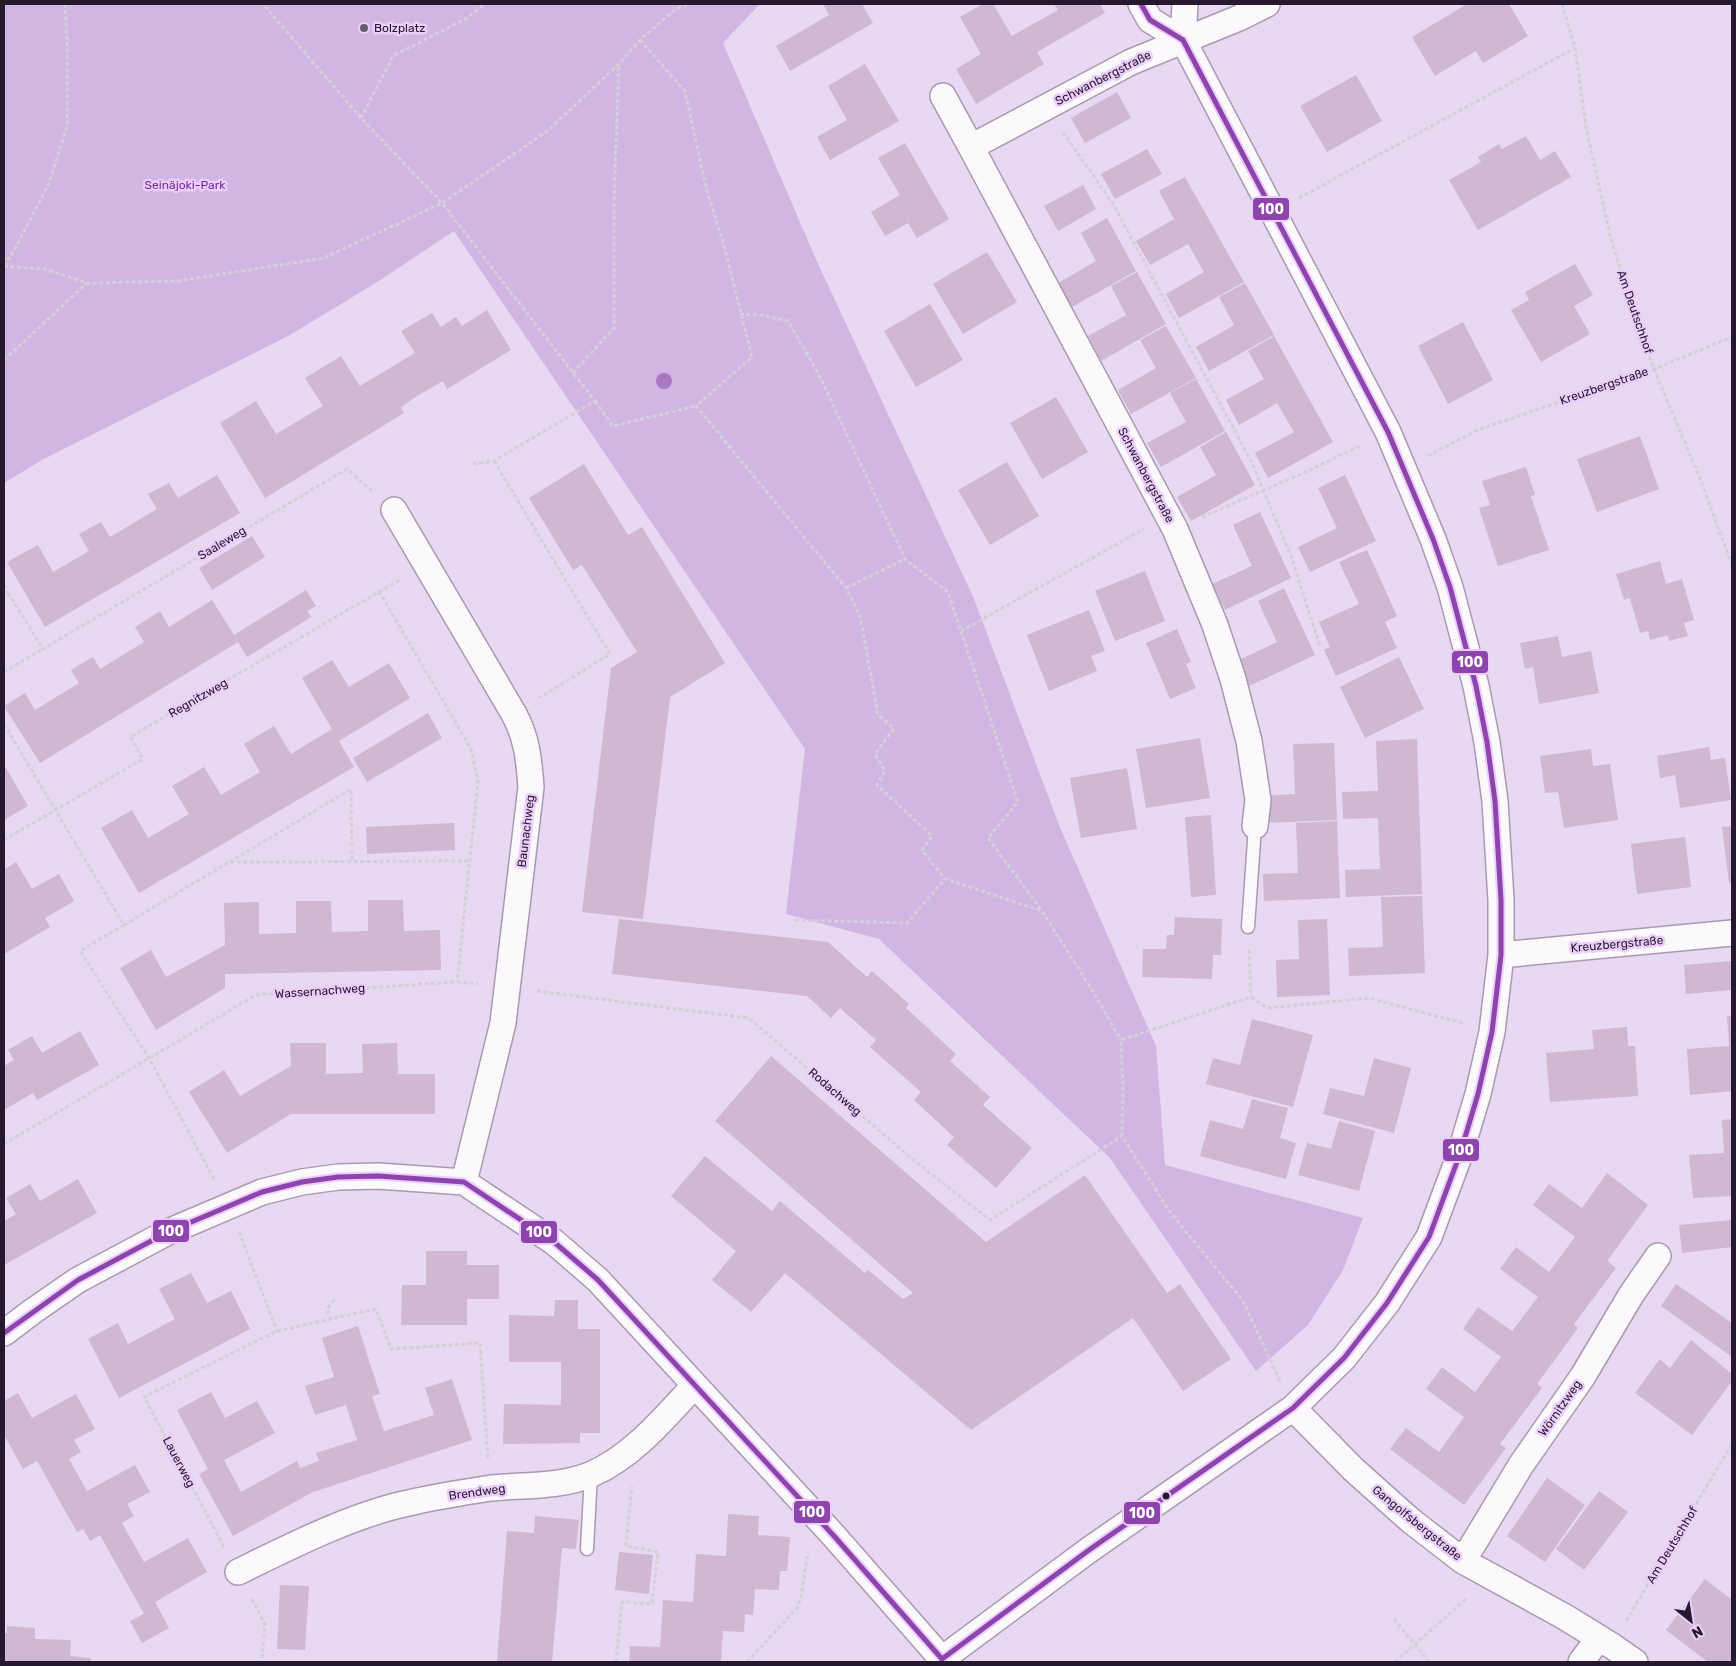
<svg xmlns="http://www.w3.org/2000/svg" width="1736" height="1666" viewBox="0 0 1736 1666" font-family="Rubik,sans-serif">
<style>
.green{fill:#d1b5e2}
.building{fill:#d0b7d2}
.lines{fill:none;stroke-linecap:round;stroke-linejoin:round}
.lane-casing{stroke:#a89ab0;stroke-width:15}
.street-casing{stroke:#a89ab0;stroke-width:28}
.path{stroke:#d5d0d8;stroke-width:3;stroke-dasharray:4 2.5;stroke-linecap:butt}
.lane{stroke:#fcf9fd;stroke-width:12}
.street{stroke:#fcf9fd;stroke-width:25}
.bus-1-casing{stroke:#ebcefc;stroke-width:9}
.bus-1{stroke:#8e44ad;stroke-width:5}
.tree{fill:#aa78c2}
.poi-dot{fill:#6a5b72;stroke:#ebcefc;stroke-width:2}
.bus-dot{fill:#26182d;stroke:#ebcefc;stroke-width:2}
.labels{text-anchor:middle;stroke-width:5;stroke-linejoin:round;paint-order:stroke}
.poi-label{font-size:12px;fill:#26182d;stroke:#ebcefc;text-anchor:start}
.street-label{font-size:12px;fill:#26182d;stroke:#ebcefc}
.park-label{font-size:12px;fill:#772a9a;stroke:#ebcefc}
.line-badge{stroke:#ebcefc;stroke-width:2}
.badge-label{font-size:14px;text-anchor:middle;font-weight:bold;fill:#fff}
</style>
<rect width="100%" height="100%" fill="#e8d8f2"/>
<path class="green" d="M4,4H760L723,43L814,255L974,599L1059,825L1156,1046L1165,1165L1363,1218L1343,1270L1308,1325L1256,1371L1110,1158L879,939L786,914L805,749L454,231L382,279L290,335L42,460L4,483Z"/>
<path class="building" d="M823,4H862L873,23L790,71L776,46L829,15Z
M983,4H993L1012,36L1058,10L1054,4H1100L1105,13L1037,52L1044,64L976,104L956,69L981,54L960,17Z
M1467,4H1509L1528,36L1483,63L1476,51L1435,76L1412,37Z
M865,64L899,121L830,160L817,137L847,120L828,86Z
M1356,75L1382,121L1327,152L1300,106Z
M1117,92L1131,118L1085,143L1071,118Z
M1526,136L1540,160L1555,151L1571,177L1478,230L1449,180L1481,162L1478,157L1499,144L1502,149Z
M905,143L949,219L917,238L908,223L885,236L871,212L900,195L878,158Z
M1147,149L1162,174L1115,199L1101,174Z
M1185,177L1244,282L1179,318L1166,294L1204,272L1188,244L1150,265L1136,241L1174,219L1159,191Z
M1083,185L1096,209L1058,231L1044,206Z
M1107,218L1136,271L1072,307L1058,283L1096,261L1081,233Z
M987,252L1017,302L963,334L933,284Z
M1575,264L1593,295L1574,306L1590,334L1541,362L1511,310L1529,300L1525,292Z
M1137,272L1166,324L1101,361L1088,336L1126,315L1111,286Z
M1245,283L1274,335L1209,371L1196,347L1234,325L1219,297Z
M930,304L963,360L916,387L884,331Z
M487,310L511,350L447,389L443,381L417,396L401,407L404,413L265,498L220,423L256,401L276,434L323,406L305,378L341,356L360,386L415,353L401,331L432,313L441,327L456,317L462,326Z
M1463,322L1493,380L1448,404L1418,346Z
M1166,326L1196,378L1131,414L1118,390L1156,368L1140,340Z
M1274,336L1333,442L1268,478L1255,453L1294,432L1277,403L1239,425L1226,400L1264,379L1248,351Z
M1196,379L1225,431L1161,467L1147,443L1186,422L1170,393Z
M1056,397L1088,452L1042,479L1010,423Z
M1226,432L1255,485L1191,521L1177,497L1216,475L1200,447Z
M1640,436L1659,489L1597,512L1577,459Z
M1007,462L1039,516L990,545L958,490Z
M584,464L628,535L642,527L725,663L670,697L643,919L582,912L611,668L637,652L582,565L573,570L529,498Z
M1526,467L1535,495L1531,496L1549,550L1498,566L1479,508L1490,505L1482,481Z
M217,475L240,513L45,627L7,562L38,545L53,572L89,551L79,534L101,522L110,537L157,509L148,494L169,483L178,498Z
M1345,475L1376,541L1310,572L1298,547L1337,528L1318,488Z
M1260,512L1291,578L1225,610L1212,584L1252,566L1233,525Z
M252,536L265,557L212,590L199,568Z
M1367,550L1397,616L1385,622L1397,648L1336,676L1324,650L1330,647L1319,622L1359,604L1339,562Z
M1660,561L1666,584L1682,579L1694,620L1684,623L1688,636L1669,641L1668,635L1650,640L1648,631L1640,633L1630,598L1624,600L1616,574Z
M1145,571L1165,621L1115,641L1095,591Z
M1284,588L1315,655L1249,686L1237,661L1277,642L1258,601Z
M306,590L316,606L307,611L311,617L247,657L238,642L40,763L4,706L25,693L35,710L79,683L71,670L93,657L100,669L144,642L135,627L160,611L169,627L212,600L234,635Z
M1089,610L1105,651L1091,656L1097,671L1049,691L1027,635Z
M1177,629L1191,662L1186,664L1196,688L1170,699L1146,643Z
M1558,636L1562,657L1591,651L1599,693L1539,704L1533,667L1525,669L1520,643Z
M1399,657L1424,709L1365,738L1340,687Z
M332,660L349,687L389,663L410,698L339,741L354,767L139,893L101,828L132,810L148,838L189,814L172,786L204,767L221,795L260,772L244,744L274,726L291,754L332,729L302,678Z
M428,713L442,738L367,782L353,758Z
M1200,738L1210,798L1146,808L1136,749Z
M1417,739L1422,894L1346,897L1345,870L1380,869L1378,818L1343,819L1342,792L1378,791L1376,741Z
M1334,743L1337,820L1261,823L1260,796L1295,794L1293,744Z
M1709,747L1711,760L1725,758L1731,800L1680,808L1675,775L1660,778L1657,756Z
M1591,749L1593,766L1610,764L1618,820L1564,828L1558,792L1545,793L1540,756Z
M6,768L28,806L4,820V769Z
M1127,768L1137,829L1081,838L1070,778Z
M1211,815L1216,895L1191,897L1185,817Z
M1337,821L1340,898L1264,901L1263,874L1298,873L1296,823Z
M454,823L455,850L367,854L366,827Z
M1732,826V882L1729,883L1722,827Z
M1685,837L1691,887L1637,894L1631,844Z
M16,862L32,889L59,874L74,901L45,918L50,927L4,954V870Z
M1422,896L1425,973L1349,976L1348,948L1383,947L1381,897Z
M368,900H403L404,931L440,930L441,970L225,974V988L156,1030L120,968L151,950L166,977L225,945L224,903L259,902V934L296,933V901H331L332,932L368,931Z
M1175,917L1222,919L1221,955H1213L1212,979L1142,977L1143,949H1166L1167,935H1174Z
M619,919L828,942L867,977L872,971L909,1004L906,1008L956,1054L950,1061L990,1097L983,1105L1032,1148L996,1188L947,1145L954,1137L914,1100L921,1092L870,1047L876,1040L840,1008L831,1018L807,996L612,974Z
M1327,919L1330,995L1277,997L1276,960L1299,959L1298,920Z
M1732,961V990L1686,994L1684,965Z
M1727,1016H1732V1091L1690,1095L1687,1049L1729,1046Z
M1252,1019L1313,1035L1293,1107L1206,1084L1213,1058L1240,1065Z
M1627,1027L1628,1046H1635L1638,1096L1550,1102L1546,1053L1594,1049L1592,1030Z
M80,1031L99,1065L37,1100L33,1093L4,1110V1066L14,1060L8,1050L32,1036L42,1053Z
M290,1043H326V1074L363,1073L362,1044L397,1043L398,1074H435V1114H291L227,1153L189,1092L224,1070L240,1096L291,1066Z
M771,1056L986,1242L1085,1175L1167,1293L1180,1284L1231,1359L1183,1391L1133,1318L971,1430L785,1273L751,1312L712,1280L736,1251L671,1196L705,1156L772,1211L780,1201L865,1273L868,1270L903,1299L913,1293L715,1121Z
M1374,1058L1411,1068L1394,1133L1323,1114L1330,1088L1364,1096Z
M1252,1099L1288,1108L1280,1138L1296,1143L1286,1179L1200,1156L1210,1120L1243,1129Z
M1732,1119V1196L1693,1198L1689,1155L1724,1153L1722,1120Z
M1339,1121L1375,1131L1359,1191L1298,1175L1307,1143L1331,1149Z
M1607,1173L1648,1205L1607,1261L1616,1268L1574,1324L1578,1328L1537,1384L1542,1388L1500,1444L1506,1448L1464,1505L1390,1449L1406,1428L1439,1452L1464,1417L1426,1389L1442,1367L1475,1392L1501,1357L1463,1329L1478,1307L1512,1331L1538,1297L1500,1269L1516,1247L1549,1272L1575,1237L1533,1205L1549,1184L1582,1208Z
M78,1179L97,1213L4,1265V1221L16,1214L6,1198L30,1184L40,1201Z
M1732,1220V1247L1682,1253L1679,1225Z
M426,1251H467V1265H499V1299H467V1325H401L402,1285H426Z
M191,1273L207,1303L231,1291L250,1329L119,1398L88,1339L118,1323L128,1344L175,1319L159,1289Z
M1676,1284L1732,1323V1357L1661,1306Z
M555,1300H578V1329H600V1433H580V1443L503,1444L504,1404L561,1405V1362H509V1315L554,1316Z
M358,1326L380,1394L372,1396L384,1431L434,1415L425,1388L452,1379L472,1440L313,1492L233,1536L199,1474L208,1469L177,1410L211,1392L225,1418L257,1401L275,1433L224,1460L241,1492L297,1461L300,1468L319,1461L316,1453L357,1440L346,1405L315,1415L305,1386L334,1377L322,1338Z
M1691,1340L1732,1374V1381L1692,1435L1635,1393L1660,1359L1670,1368Z
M18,1393L32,1418L76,1394L95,1429L74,1440L81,1452L69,1459L87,1491L135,1465L150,1492L127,1504L134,1516L122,1523L144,1562L188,1538L207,1572L155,1602L169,1628L142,1643L130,1621L144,1614L100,1535L90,1541L83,1529L77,1532L37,1461L23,1469L4,1435V1401Z
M1547,1478L1585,1505L1545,1562L1507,1536Z
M1599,1491L1628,1512L1584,1570L1556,1549Z
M728,1514L759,1516L758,1535L790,1537L787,1571H780L779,1590L755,1589L753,1615L745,1614L744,1632L723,1631L721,1662H629L630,1646L660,1647L663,1600L693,1602L696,1554L726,1556Z
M535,1516L579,1520L576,1549L562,1548L552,1662H497L507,1531L534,1533Z
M619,1552L653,1555L649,1594L615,1590Z
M1705,1579L1732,1600V1662H1708L1666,1630Z
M280,1585L309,1586L305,1650L277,1649Z
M7,1626L35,1628V1639L71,1640L70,1656L91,1658V1662H4V1633H7Z"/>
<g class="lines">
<g class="lane-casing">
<path id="lane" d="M1248,927L1255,826
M587,1549L591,1474"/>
</g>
<g class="street-casing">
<path id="street" d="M1141,4L1150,20L1183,40
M943,96L971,147
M394,510L514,714C527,738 529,760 531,787L503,1023L464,1182
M1255,826L1258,800L1249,741L1233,679L1215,625L1175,529L971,147L1131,62L1239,18L1267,4
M1501,955L1732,933
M4,1333L33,1311L78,1280L168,1232L262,1192L302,1182L338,1177L378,1176L464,1182L554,1242L598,1280L834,1536L942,1659
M1293,1408L1353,1469L1410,1520L1463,1561L1565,1617L1612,1646L1635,1662
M1463,1561L1521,1465L1583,1376L1631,1295L1658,1256
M238,1572C291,1546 356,1513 413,1502C439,1496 465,1492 491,1488C524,1485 562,1487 592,1474C633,1456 664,1418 694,1386
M938,1662L1089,1550L1293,1408L1344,1358L1387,1303L1429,1237L1460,1154L1478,1094L1492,1032L1501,955V900L1495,801L1487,742L1476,686L1450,587L1433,539L1388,432L1183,40L1185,4
M1581,1662L1599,1638"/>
</g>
<path class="path" d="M1562,4L1575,48L1586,127L1610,235L1635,316L1654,369L1701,481L1732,565
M640,40L685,91L704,179L725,250L752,357L696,406L846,588L860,615L878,715L894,728L875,754L885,771L877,785L932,836L922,850L945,879
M361,118L393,56L467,18L485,4
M1063,132L1113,204L1252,463L1291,556L1320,646
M1299,198L1575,48
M4,266L44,269L87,283L178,281L324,258L442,203L361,118L263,4
M4,266L16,247L49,183L67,127V40L65,4
M740,314L761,315L788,321L818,373L905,559L948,592L1018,802L988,838L1042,911L1094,993L1121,1040
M4,360L87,283
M573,373L614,328V202L619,64
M595,401L613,426L696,406
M1428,456L1475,431L1654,369L1732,337
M494,461L610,654L539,698
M473,464L494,461L595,401L442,203L546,132L619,64L640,40L676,9L687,4
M1202,517L1312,469L1362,445
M4,585L8,593L4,595
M846,588L905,559
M379,591L471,749L478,781L457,982
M8,593L43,649L347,469L372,491
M961,631L1144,529
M4,672L43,649
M4,724L124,925L80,951L149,1058L215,1181
M4,840L143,759L130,737L401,579
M230,862L351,789L352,861
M795,920L907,923L945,879L1042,911
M124,925L229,862L471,861
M1249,950L1251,997
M537,991L749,1018L912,1159L990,1220L1122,1136
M4,1144L256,995L457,982L478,984
M239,1232L277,1331
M331,1320L327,1309L335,1299
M1280,1381L1243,1301L1170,1212L1122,1136L1123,1090L1121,1040L1251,997L1267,1008L1369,998L1463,1023
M224,1547L144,1397L277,1331L376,1309L391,1349L480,1343L488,1459
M252,1599L265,1624L262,1662
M1394,1619L1429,1662
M1626,1621L1732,1444
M616,1662L622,1602L652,1604L658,1552L626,1546L632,1486
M747,1662L797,1608L801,1597L808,1552
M1395,1662L1467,1598"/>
<use href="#lane" class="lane"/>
<use href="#street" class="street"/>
<g class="bus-1-casing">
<path id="bus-1" d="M4,1333L78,1280L168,1232L262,1192L302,1182L338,1177L378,1176L464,1182L554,1242L598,1280L834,1536L942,1659
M942,1659L1089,1550L1293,1408L1344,1358L1387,1303L1429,1237L1460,1154L1478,1094L1492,1032L1501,955V900L1495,801L1487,742L1476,686L1450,587L1433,539L1388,432L1183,40L1150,20L1141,4"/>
</g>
<use href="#bus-1" class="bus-1"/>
</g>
<circle class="tree" cx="664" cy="381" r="8"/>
<circle class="poi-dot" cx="364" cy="28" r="5"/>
<circle class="bus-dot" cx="1166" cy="1496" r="4.5"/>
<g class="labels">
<g class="poi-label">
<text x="374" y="32">Bolzplatz</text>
</g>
<g class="street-label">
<text transform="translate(1103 78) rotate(-27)" y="4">Schwanbergstraße</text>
<text transform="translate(1635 312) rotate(71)" y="4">Am Deutschhof</text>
<text transform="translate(1604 386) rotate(-19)" y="4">Kreuzbergstraße</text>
<text transform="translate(1146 475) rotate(62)" y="4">Schwanbergstraße</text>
<text transform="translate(222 543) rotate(-31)" y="4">Saaleweg</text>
<text transform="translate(198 698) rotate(-30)" y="4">Regnitzweg</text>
<text transform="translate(526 831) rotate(-83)" y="4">Baunachweg</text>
<text transform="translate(1617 944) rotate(-5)" y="4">Kreuzbergstraße</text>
<text transform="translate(320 991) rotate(-4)" y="4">Wassernachweg</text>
<text transform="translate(835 1092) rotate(41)" y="4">Rodachweg</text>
<text transform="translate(1560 1408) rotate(-55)" y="4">Wörnitzweg</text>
<text transform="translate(179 1462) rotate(62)" y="4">Lauerweg</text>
<text transform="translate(477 1492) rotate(-8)" y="4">Brendweg</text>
<text transform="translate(1417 1523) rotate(39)" y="4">Gangolfsbergstraße</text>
<text transform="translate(1672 1545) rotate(-59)" y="4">Am Deutschhof</text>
</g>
<g class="park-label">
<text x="185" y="189">Seinäjoki-Park</text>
</g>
</g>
<g class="line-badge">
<rect x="1252" y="197" width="38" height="24" rx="5" fill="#8e44ad"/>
<rect x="1451" y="650" width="38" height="24" rx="5" fill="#8e44ad"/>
<rect x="1442" y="1138" width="38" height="24" rx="5" fill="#8e44ad"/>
<rect x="152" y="1219" width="38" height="24" rx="5" fill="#8e44ad"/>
<rect x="520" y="1220" width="38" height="24" rx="5" fill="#8e44ad"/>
<rect x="793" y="1500" width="38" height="24" rx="5" fill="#8e44ad"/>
<rect x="1123" y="1501" width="38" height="24" rx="5" fill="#8e44ad"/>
</g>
<g class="badge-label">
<text x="1271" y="214">100</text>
<text x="1470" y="667">100</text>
<text x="1461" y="1155">100</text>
<text x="171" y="1236">100</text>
<text x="539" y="1237">100</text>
<text x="812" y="1517">100</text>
<text x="1142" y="1518">100</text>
</g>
<rect width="1736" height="1666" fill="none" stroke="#26182d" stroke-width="10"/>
<g transform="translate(1691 1621) rotate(150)" stroke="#ebcefc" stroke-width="4" paint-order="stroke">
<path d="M0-4L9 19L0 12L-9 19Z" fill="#26182d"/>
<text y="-8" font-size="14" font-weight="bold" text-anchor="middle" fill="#26182d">N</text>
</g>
</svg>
